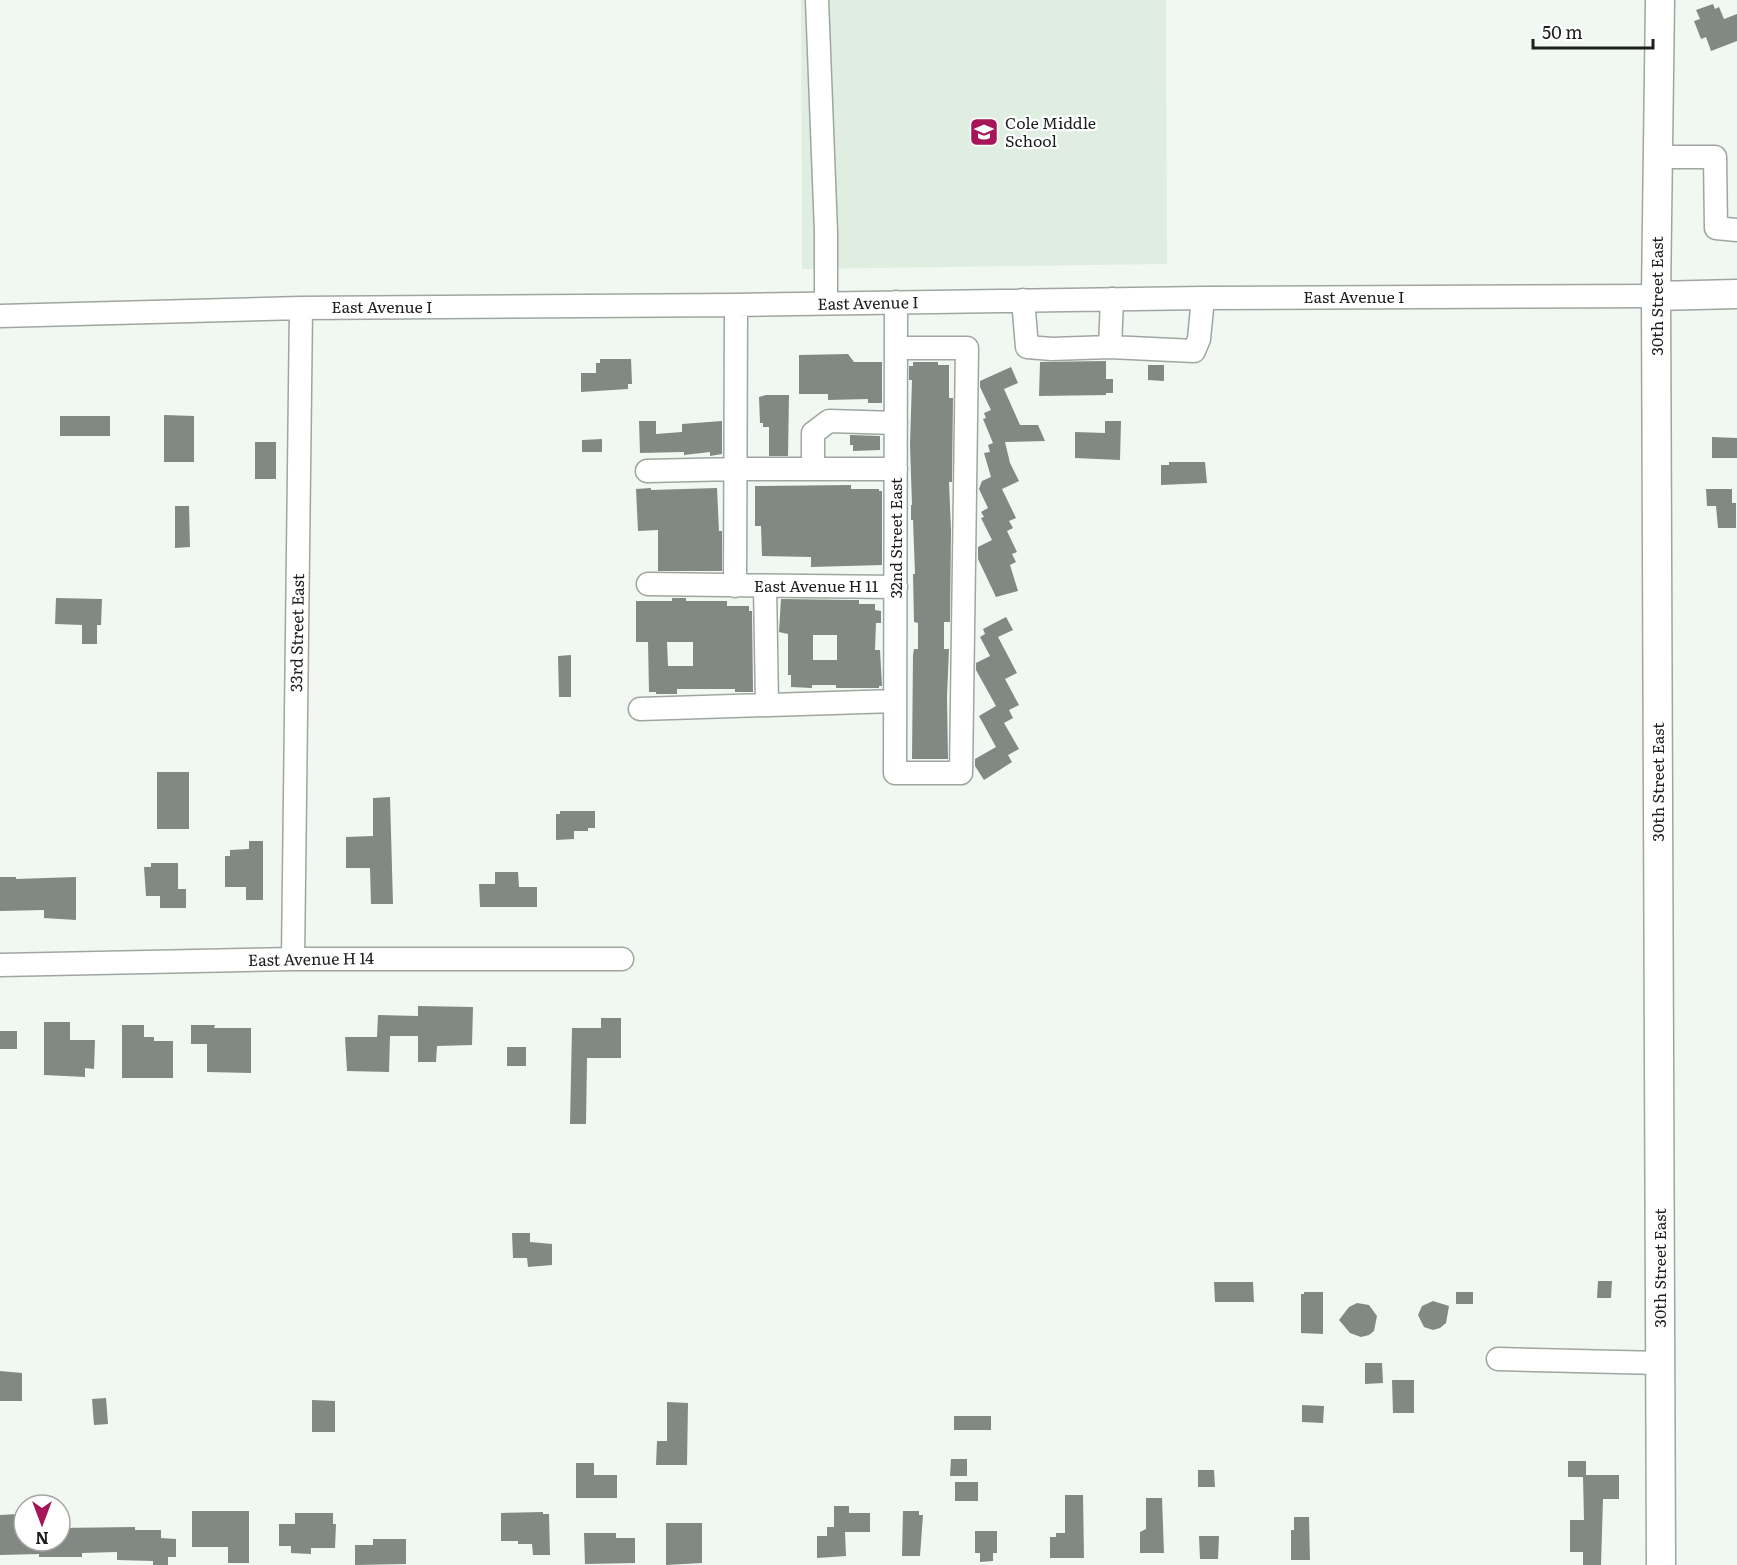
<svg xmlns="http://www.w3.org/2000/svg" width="1737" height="1565" viewBox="0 0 1737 1565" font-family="Literata,serif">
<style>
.built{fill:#dfeee1}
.building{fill:#818982;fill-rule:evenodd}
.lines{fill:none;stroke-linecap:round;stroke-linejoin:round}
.minor-casing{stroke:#9ea69f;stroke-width:25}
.major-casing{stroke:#9ea69f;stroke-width:31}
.minor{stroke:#fff;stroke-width:22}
.major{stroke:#fff;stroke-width:28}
.labels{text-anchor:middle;stroke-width:4.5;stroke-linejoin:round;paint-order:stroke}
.poi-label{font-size:16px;fill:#1c1f1d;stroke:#fff;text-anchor:start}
.street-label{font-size:16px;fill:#1c1f1d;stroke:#fff}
</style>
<rect width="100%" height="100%" fill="#f0f8f1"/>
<path class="built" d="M801,0H1166L1167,264L802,269Z"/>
<path class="building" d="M1713,4L1715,9L1719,7L1724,19L1737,14V41L1711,51L1706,37L1701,39L1694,21L1700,19L1696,10Z
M848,354L854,362H882V403H868V399L828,400V394H799V355Z
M600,359H631L632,384H628V389L581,392V373H596V363H600Z
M1106,361V379H1113V393H1106V395L1039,396L1040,362Z
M913,362H938V365H949V398H953L952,482H949L951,530L950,622H944V649H949L947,697L948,759H912L913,655L914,649H918V623L914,622L913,574H915L913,520H911V505H912L910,445L912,380H909V366H913Z
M1148,365H1164V381L1148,380Z
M1011,367L1018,383L1004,389L1020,425H1038L1045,441L1005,442L1010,463L1019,481L1002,489L1016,518L1009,521L1013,528L1007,531L1017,552L1012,554L1016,562L1010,565L1018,591L996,597L978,559V547L992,540L981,518L984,517L981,512L988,508L979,489L982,481L991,477L984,453L990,452L988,445L993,443L983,419L986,418L984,413L991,410L980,387V381Z
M766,395H789L788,456H769V427H763V423H760L759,397Z
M164,415L194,416V462H164Z
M60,416H110V436H60Z
M639,421H656V434L682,432V424L722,421V454L710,456V452L684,455V452L640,453Z
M1105,421H1121L1120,460L1075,458V432L1105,433Z
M850,435L880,436V450L853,451V445H850Z
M1712,437L1737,438V458H1712Z
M602,439V452H582V440Z
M255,442H276V479H255Z
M1169,462H1205L1207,483L1161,485V465H1169Z
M851,485V489H879V491H882V565L811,567V557L762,556L761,526H755V486Z
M651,488V490L717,488L719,531H722V571H658V530L638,531L636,489Z
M1706,489H1732V503H1736V528H1718L1716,506H1707Z
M175,506H189L190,547L175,548Z
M56,598L102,599L101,625H97V644H82V625L55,624Z
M672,598H686V601H727V606H749V611H752L753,692H735V689H677V694H656V692H649L648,642H636V601H672ZM667,642H693V666H668Z
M781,599L852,600H859V604H875V610L881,611V623H876L875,650H880L882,686H879V688H836V685H812V688L791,687V675H788V634L779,632ZM813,635H837V660H813Z
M1006,617L1013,630L998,637L1017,673L1005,679L1019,705L1009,710L1013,718L1004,723L1019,749L1008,755L1012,762L984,780L975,766V759L996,747L979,716L996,706L976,670V663L990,656L980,637L985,634L983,629Z
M571,655V697H559L558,656Z
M157,772H189V829H157Z
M390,797L393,904H371L370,868H346V837L373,836V798Z
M560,811H595V828H588V831H574V839L556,840V814H560Z
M249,841H263V900H246V887H225V856H230V850L249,849Z
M151,863H178V889H186V908H160V896H146L144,867H151Z
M495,872H518L519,887H537V907H480L479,884H495Z
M0,877H16V879L76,877V920L44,918V910L0,911Z
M418,1006L473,1007L472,1045L437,1046L436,1062H418V1036H390L389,1072L347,1071L345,1037H377L378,1015L418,1016Z
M601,1018H621V1058H587L586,1124H570L572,1028H601Z
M44,1022H70V1040H95L94,1069L85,1068V1077L44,1075Z
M122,1025H144V1037H154V1041H173V1078H122Z
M191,1025H215L214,1028H251V1073L207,1072V1044H191Z
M0,1031H17V1049H0Z
M507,1047H526V1066H507Z
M512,1233H530V1242L552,1244V1265L528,1267L527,1258H513Z
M1598,1281H1612L1611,1298H1597Z
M1214,1282H1253L1254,1302H1215Z
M1304,1292H1323V1334L1301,1333V1294H1304Z
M1456,1292H1473V1304H1456Z
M1433,1301L1449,1306L1446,1323L1440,1328L1433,1330L1424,1327L1418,1315L1422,1306Z
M1357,1303L1369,1305L1377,1316L1374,1331L1369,1335L1361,1337L1350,1333L1339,1320L1349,1307Z
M1365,1363H1382L1383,1383L1365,1384Z
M0,1371L22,1373V1401H0Z
M1392,1380H1414V1413H1393Z
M106,1398L108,1424L94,1425L92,1399Z
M312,1400L335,1401V1432H312Z
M667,1402L688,1403L687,1465H656L657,1441H667Z
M1302,1405L1324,1406L1323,1423L1302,1422Z
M954,1416H991V1430H954Z
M951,1459H967V1476H950Z
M1568,1461H1586V1475H1619V1499H1603L1601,1565H1583V1552H1570V1520H1584L1583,1477H1568Z
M576,1463H594V1475H617V1498H576Z
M1198,1470H1214L1215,1487H1198Z
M955,1482H978V1501H955Z
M1065,1495H1083L1084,1558H1050V1537H1056V1533H1065Z
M1146,1498H1162L1164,1553H1140V1532L1146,1529Z
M834,1506H849V1513H870V1532H845L846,1556L817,1558V1536H827V1527H834Z
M192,1511H249V1563H228V1547H192Z
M903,1511H919V1515H923L920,1556H902Z
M543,1512V1514H549L550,1555H533L532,1544H518V1541H501V1513Z
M295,1513H333V1524H336L335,1548H311V1554L291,1553V1546H279V1524H295Z
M19,1514L20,1541H60V1528L135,1527V1530H161V1538L176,1539V1557H168V1565H153V1561L117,1560V1552L82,1553V1557H39V1554L0,1555V1515Z
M1294,1517H1309L1310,1560H1291V1530H1294Z
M666,1523H702V1563L666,1565Z
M975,1531H997V1553H993V1561L980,1562V1553H975Z
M584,1533H616V1538H635V1563L585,1564Z
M1199,1536H1219L1218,1559H1200Z
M373,1539H406V1564L355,1565V1545H373Z"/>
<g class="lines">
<g class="minor-casing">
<path id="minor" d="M817,0L826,232V303
M1658,157H1715L1716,228L1737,230
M1023,300L1027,347L1052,349L1110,347L1194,351L1199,339L1203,298
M896,302L895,773H961L967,348H896
M0,316L301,308L736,305L1203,298L1656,296
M1110,347L1112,299
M813,469V433L829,421L896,423
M647,471L736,469H896
M648,584L896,587
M735,586L736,305
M765,586L767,705
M640,709L895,701
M293,959L301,308
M0,965L293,959H622
M1498,1359L1660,1363"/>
</g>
<g class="major-casing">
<path id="major" d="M1660,0L1656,296L1661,1565
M1656,296L1737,294"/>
</g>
<use href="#minor" class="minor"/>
<use href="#major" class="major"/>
</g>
<defs>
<g id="school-square" transform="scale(1.5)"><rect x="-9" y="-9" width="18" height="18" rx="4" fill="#a51557" stroke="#fff"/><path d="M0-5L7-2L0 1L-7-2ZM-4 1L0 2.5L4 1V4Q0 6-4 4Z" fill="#fff"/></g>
</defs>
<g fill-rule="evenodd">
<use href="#school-square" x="984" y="132"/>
</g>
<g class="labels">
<g class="poi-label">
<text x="1005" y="129">Cole Middle<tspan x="1005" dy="18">School</tspan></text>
</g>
<g class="street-label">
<text transform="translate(1657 296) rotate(-90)" y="6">30th Street East</text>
<text x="1354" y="303">East Avenue I</text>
<text transform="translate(868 303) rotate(-1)" y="6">East Avenue I</text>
<text x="382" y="313">East Avenue I</text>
<text transform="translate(896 538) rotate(-90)" y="6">32nd Street East</text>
<text x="816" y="592">East Avenue H 11</text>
<text transform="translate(297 633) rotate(-89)" y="6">33rd Street East</text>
<text transform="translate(1658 782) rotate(-90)" y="6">30th Street East</text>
<text transform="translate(311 959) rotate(-1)" y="6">East Avenue H 14</text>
<text transform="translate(1660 1268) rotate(-90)" y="6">30th Street East</text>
</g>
</g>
<g transform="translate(42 1523) rotate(180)"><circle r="28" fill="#ffffff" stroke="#a4a5a5" stroke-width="1.5"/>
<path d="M0-4.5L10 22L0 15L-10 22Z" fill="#a51557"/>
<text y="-9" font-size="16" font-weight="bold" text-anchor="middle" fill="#1c1f1d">N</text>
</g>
<path d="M1533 39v9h120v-9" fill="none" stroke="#1c1f1d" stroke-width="3"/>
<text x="1542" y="39" font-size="18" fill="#1c1f1d" stroke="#ffffff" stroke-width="4.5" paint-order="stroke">50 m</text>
</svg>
